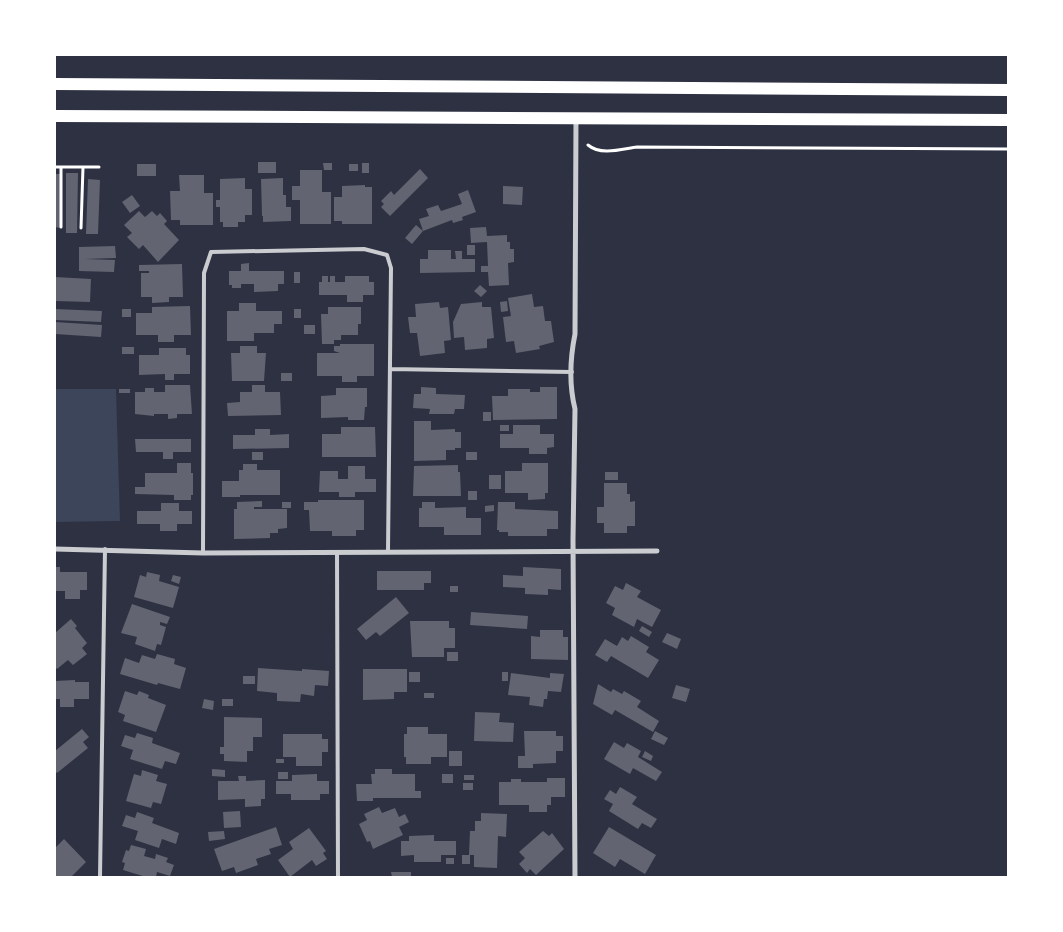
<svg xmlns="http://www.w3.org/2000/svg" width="1063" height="932" viewBox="0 0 1063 932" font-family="Cabin,sans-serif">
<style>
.green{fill:#3c4559}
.building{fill:#626471}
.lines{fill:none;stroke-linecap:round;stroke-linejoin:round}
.path{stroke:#fff;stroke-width:3}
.service{stroke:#caccd0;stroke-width:4}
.minor{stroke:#caccd0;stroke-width:5}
.primary{stroke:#fff;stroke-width:12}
</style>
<rect width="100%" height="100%" fill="#2d3142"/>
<path class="green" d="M55,389H116L120,521L55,522Z"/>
<path class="building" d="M258,162H276V173H258Z
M323,163H332V170H324Z
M362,163H369V173H362Z
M137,164H156V176H137Z
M349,164H358V171H349Z
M420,169L428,178L390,216L381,207L384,204L381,201L391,191L394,195Z
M300,170H322V192H331V224H300V200H292V186H300Z
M66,173H78L77,233H66Z
M55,174H61L60,228L55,227Z
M179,175H204V193H213V225H180V220H171L170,191H180Z
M245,178V189H252V215H245V222H238V227H223V222H220V207H216V200H220V179Z
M283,178V195H286V207H291V221L263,222V216H262L261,179Z
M88,179L100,180L98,234H86Z
M365,185V187H372V224H342V221H334V197H342V186Z
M503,186L523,187L522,205L503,204Z
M468,190L476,212L462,217L463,220L453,223L452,220L423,231L419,219L429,216L426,209L438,205L441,211L462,204L458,194Z
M132,195L140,206L130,213L122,202Z
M139,211L145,217L152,211L157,216L160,213L167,221L164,224L179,240L158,262L143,245L139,249L127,237L132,233L124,225Z
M416,225L423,231L412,244L405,238Z
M486,227L487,236L507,235V242H510V249H514V262L508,263L509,285L489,286L488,272H481V266H488L487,242L471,243L470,228Z
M467,245H475V255H467Z
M115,246L116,258L85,259L115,260L114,272L79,271V247Z
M428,250H451V259H456L455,251H462V259H475V272L420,273V259H428Z
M249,263V271H284V284H278V291L254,292V284H241V288H232V285H229V271H241V264Z
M182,264L183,297H169V302L152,303V297H141V273H149V271H139V265Z
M294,272H300V283H294Z
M322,276H328V282H330V276H335V282H345V276H369V282H374V295H363V302H347V295H319V282H322Z
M55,277L91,279L90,302L55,301Z
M480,285L487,291L481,297L474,291Z
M532,294L534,307L543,306L545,321H551L554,342L539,346L540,349L516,353L514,341L506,342L503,317L511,316L508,298Z
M507,301L508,311L501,312L500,302Z
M439,302L440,308L448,307L451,340L444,341L445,353L420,356L417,333H410L408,317H416L415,304Z
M482,302V307H491L494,338L487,339V348L465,350L464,337L454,338L453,322L461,304Z
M239,303H256V311H282V324H274V333H254V341H227V311H239Z
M190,306L191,335H174V342H158V335H136V313H152V307Z
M328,307H361V324H358V335H341V340H334V344H322L321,314H328Z
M55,309L102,311L101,322L55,320Z
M122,309H131V317H122Z
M294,309H301V318H294Z
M55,322L102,325L101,337L55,334Z
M304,325H315V334H304Z
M340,344H374V376H357V382H342V376H317V353H340L334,351V346H340Z
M240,346H257V353H266L264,381H232L231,353H240Z
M122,347H134V354H122Z
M159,348H186V355H190V374H174V380H165V374L139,375V355H159Z
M281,373H292V381H281Z
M165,385H190L192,414H177V418L168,419V414H154V416L135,414V392H145V388H154V392H165Z
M252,385H265V392H280L281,415L228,416L227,403L240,402V392H252Z
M421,387L436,388V394L465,395L464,409H455L454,414H429L430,409L413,408L414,394H421Z
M540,387H557V419L493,420L492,396H508V389H530V392H540Z
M336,388H367V407H365L364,420H348V417L321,418V396L336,395Z
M119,389H130V393H119Z
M483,412H491V421H483Z
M414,421H431V430L455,429V432H461V448H455V450H446V460L414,461Z
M500,425H509V431H500Z
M513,425H540V434H554V447L547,448V454H529V448H500V434H513Z
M341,427H375L376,457H322V434H341Z
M255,429H270V435L289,434V448L233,449V435H255Z
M135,439H191V452H173V459H163V452H136Z
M252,452H263V460H252Z
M466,452H477V460H466Z
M177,463H191V473H193V495H191V500H174V495L135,494V487H145V473H177Z
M522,463H548V493H545V499L528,500V493H505V471H522Z
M243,464H257V470H280V495H240V497H222V481H239V470H243Z
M458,465V472H460L461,496H413L414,466Z
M348,466H365V479H376V492H355V497H339V492H319L320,471H338V479H348Z
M605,472H618V480H605Z
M489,475H501V489H489Z
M604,483H627V494H630V502L635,501V526H627V533H604V523H597V507H604Z
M468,491H477V500H468Z
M318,500H364V530H356V536H332V531H310L309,510H304V502H318Z
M262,501V507H254V509H287V528L278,529V533H270V538L234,539V509H237V502Z
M282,502H291V508H282Z
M422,502H435V508L466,507V518H481V535H444V527H419V508H422Z
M498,502H515V509L558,511V529H547V536H508V532H499V530H497Z
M161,503H179V511H192V524H177V531H160V524H137V511H161Z
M494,505V511L485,512V506Z
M55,567H60V572H87V590H80V599H65V591H55Z
M523,567L561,569V590L548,589V595L525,594V588L503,587V575L523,576Z
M377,571H431V583H424V590H377Z
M147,572L160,575L159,581L179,587L173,608L134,597L140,575L146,577Z
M173,575L181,577L179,584L171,581Z
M626,583L641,591L637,597L661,610L652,627L637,619L634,627L612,615L615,608L606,603L615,586L623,590Z
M450,586H458V592H450Z
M396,597L409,613L380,636L376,632L366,640L357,629Z
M132,604L170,617L167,624L160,622V625L166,627L161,645L157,644L155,651L135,644L137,637L121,633Z
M471,612L528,616L527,629L470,625Z
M71,619L77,626L75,628L87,643L82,648L87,654L73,665L68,660L57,669L55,667V633Z
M410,621H449V628H455V648H444V657H412Z
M642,626L652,632L649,637L639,631Z
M540,630H563V637H568V660L531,659V636L540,637Z
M667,633L681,639L677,649L662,642Z
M631,636L649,647L646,652L659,660L648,678L611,656L607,662L595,655L605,639L617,646L622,637L628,641Z
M447,652H458V661H447Z
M157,654L175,659L174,664L186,668L180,689L158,683L157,685L120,674L125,658L139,663L142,655L155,659Z
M258,668L302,671V669L329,671L328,686L315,685L314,696L301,694L300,702L277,701V693L257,691Z
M363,669H407V692H394V699L363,700Z
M409,672H420V682H409Z
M502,672H508V681H502Z
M511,673L550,678V673L564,674L561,692L548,691L547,699H544L543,707L529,705L530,697L508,695Z
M243,676H255V684H243Z
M75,680V682H89V699H74V707H60V699H55V681Z
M598,684L611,692L613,689L622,694L624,691L641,701L637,707L659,721L653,732L615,710L612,715L593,704Z
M676,685L690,689L686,702L672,698Z
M125,691L137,695L139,691L149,695L148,698L166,705L156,732L123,721L125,715L118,712Z
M424,693H434V698H424Z
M204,699L214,701L213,710L202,708Z
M222,699H233V706H222Z
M475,712L500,713L499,722L514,723L513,742L474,741Z
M224,717L262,718V737H253V751H247V762L224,761V754H220V747H224Z
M407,727H428V734H447V757H431V764H406V757H404V734H407Z
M82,729L89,737L83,742L88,748L57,773L55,771V751Z
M524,731H556V736H563V751H556V763L533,764V768H518V756H525Z
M655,731L668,738L664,745L651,739Z
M137,733L153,738L152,743L180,753L176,764L165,761L162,769L130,759L133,750L121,746L125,735L135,738Z
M283,734H322V739H328V752H322V766H296V757H283Z
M614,742L624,748L627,743L641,751L638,757L662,772L656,781L633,768L630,774L604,759Z
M449,751H462V766H449Z
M645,751L653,756L651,761L642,757Z
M276,759H284V763H276Z
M212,769L225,770V777L212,776Z
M375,769H392V774H415V791H421V798H373V801H357L356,784H372L371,774H375Z
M142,770L158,775L156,781L167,784L161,804L153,802L151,808L126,801L134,774L141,776Z
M278,772H288V779H278Z
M317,774V781H329V794H320V800H291V794H276V781H292V775Z
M442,774H453V783H442Z
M464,775H474V780H464Z
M238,776H246V781L265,780V799H261V806L245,807V799L218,800V781H239Z
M547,778H565V797H551V805H547V812H529V805H499V782H511V779H521V782H547Z
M463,783H473V790H463Z
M620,787L637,797L632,804L657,819L651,828L642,823L638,829L609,811L613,804L604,799L610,790L616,794Z
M379,807L382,813L395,808L399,817L405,814L409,822L399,827L403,835L373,849L370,841L367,842L359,824L367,820L364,814Z
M240,811L241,827L224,828L223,812Z
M137,812L154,818L152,823L179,833L176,844L162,839L159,848L135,840L138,831L122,826L126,815L135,818Z
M481,813L507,814L506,837L498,836L497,868L474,867V855H470V864H462V855H469L470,831H475V821H481Z
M276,827L282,845L269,849L271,854L256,859L258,865L236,873L234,867L222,871L214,849Z
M609,827L656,855L645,874L620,859L615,867L593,853Z
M309,828L326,851L323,853L327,859L316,866L312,860L290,877L278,860L293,849L289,842Z
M224,831L225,839L209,841L208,832Z
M543,831L549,836L552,833L564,849L536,875L530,869L527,873L519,864L525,858L519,852Z
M434,835V841H456V855H441V862H414V855L401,856V841H409V836Z
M64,839L86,862L71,877H55V848Z
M131,845L146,849L144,856L155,859L156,854L168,858L166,862L174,865L170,876L157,872L156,877H146L123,870L125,863L122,862L126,850L129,851Z
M446,858H454V864H446Z
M391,872H411V877H392Z"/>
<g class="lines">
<path class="path" d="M588,145C601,156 622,149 637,147L1008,149
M55,167H99
M61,227V167
M81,228L83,167"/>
<path class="service" d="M390,369L572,372
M337,552L338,877
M203,553L204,273L211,252L364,249L387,255L391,268L388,551
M100,877L105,549"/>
<path class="minor" d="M55,549L203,553L657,551
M575,877L573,540L575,409C569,385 570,359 575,334L576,118"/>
<path class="primary" d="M55,84L1008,90
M55,116L1008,120"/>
</g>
<rect width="1063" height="932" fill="none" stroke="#ffffff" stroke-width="112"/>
</svg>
